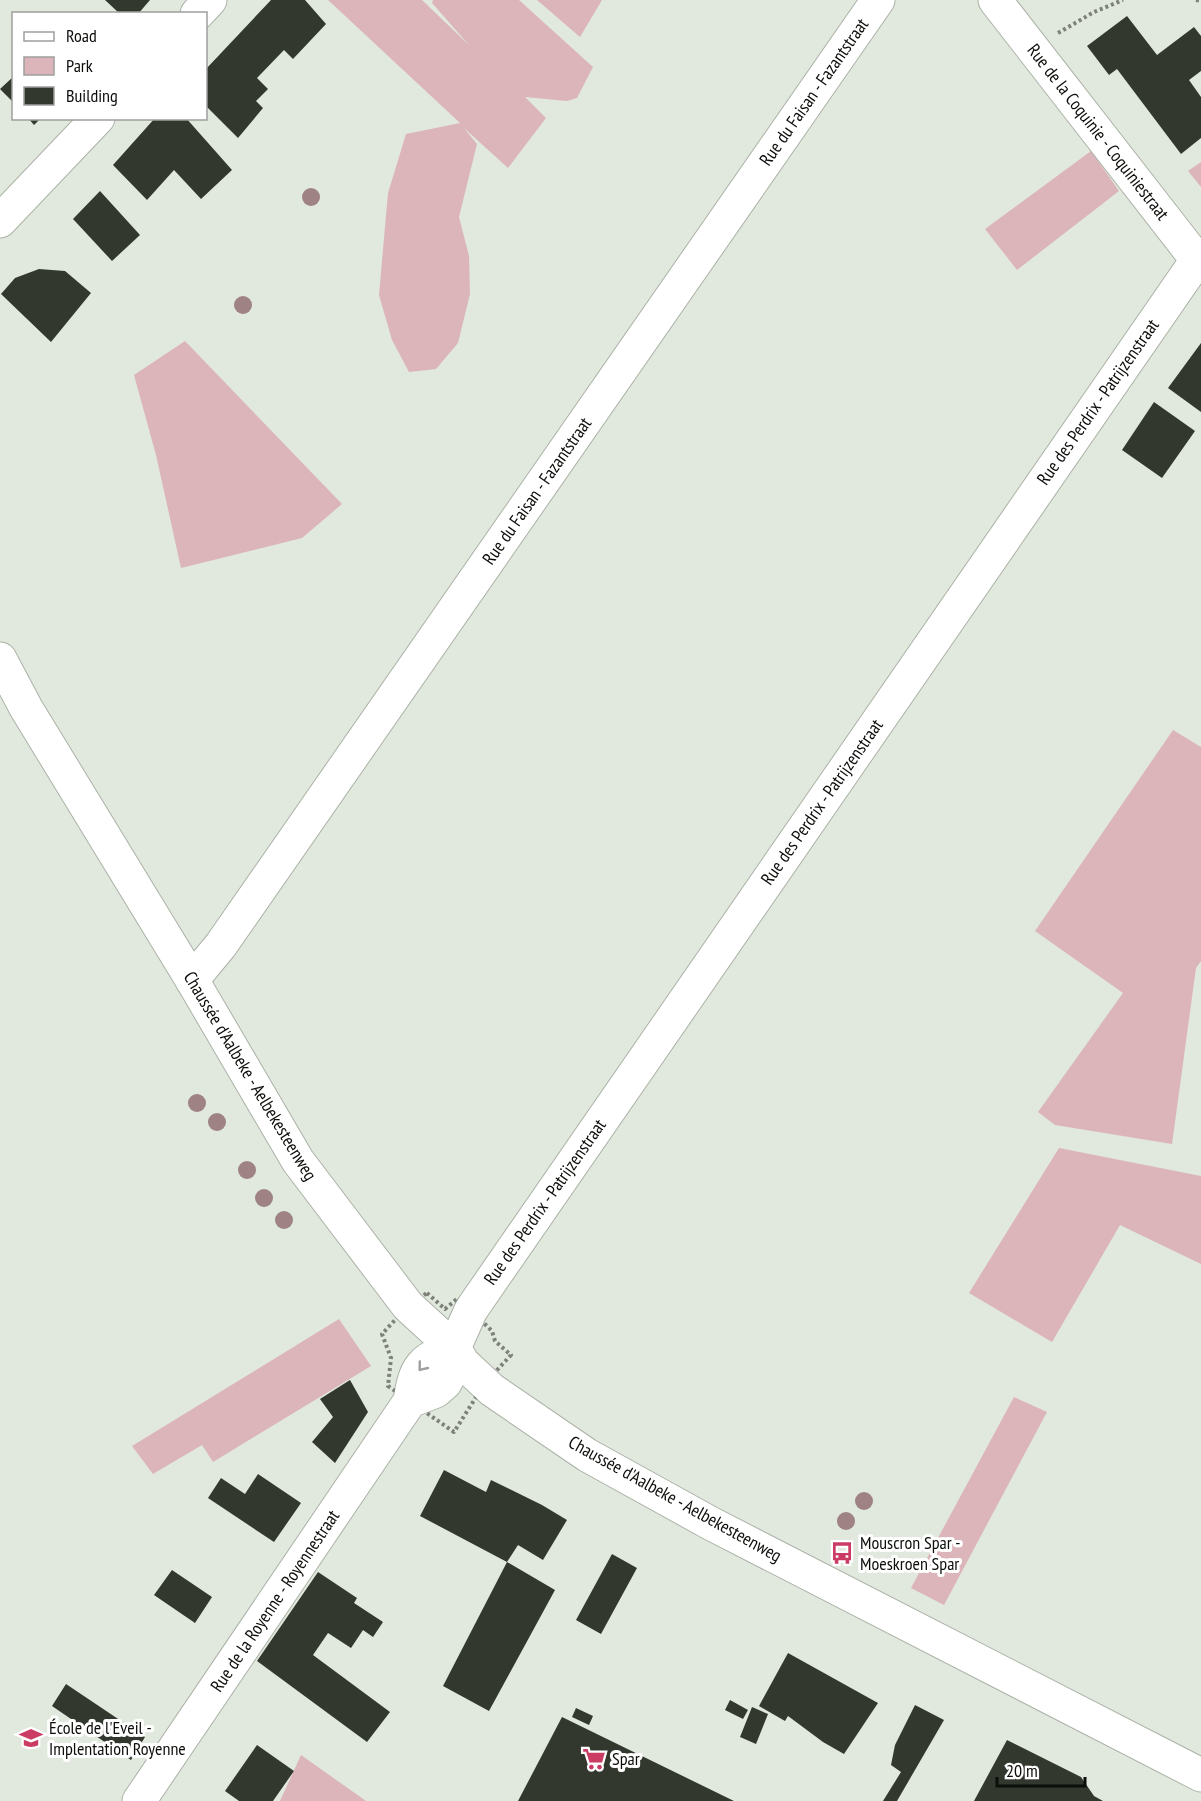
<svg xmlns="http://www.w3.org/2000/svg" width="1201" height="1801" viewBox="0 0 1201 1801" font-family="'PT Sans Narrow',sans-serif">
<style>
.green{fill:#dcb5bb}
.building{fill:#33382f}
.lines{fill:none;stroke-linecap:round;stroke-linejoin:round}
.minor-casing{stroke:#abb2a7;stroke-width:35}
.major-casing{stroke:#abb2a7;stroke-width:35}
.path{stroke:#7d817a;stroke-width:4;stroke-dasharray:3 3;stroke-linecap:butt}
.minor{stroke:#fff;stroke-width:33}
.major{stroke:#fff;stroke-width:33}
.tree{fill:#9e8284}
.oneway{stroke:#9e9f9d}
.labels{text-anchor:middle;stroke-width:6;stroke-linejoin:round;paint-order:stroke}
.street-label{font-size:18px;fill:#0c0e0a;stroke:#fff}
.poi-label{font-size:18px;fill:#0c0e0a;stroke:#fff;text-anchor:start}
</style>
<rect width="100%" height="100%" fill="#e1e8dd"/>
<path class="green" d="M328,0H422L469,45L432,3L433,0H519L593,67L577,98L567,101L525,97L546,118L508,168L464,128L477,144L459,217L469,256L470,294L458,343L436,369L409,372L392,340L379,295L388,193L406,134L460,123Z
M537,0H602L580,37Z
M1091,151L1119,191L1017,270L985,229Z
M1201,162V187L1188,171Z
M185,341L342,504L302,538L181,568L156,455L134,375Z
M1173,730L1201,747V961L1196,968L1172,1144L1055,1125L1038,1112L1123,993L1035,931Z
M1059,1148L1201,1176V1264L1120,1225L1052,1342L969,1293Z
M339,1319L371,1366L213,1462L202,1445L153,1474L132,1446Z
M1014,1397L1047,1412L944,1605L911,1588Z
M301,1755L366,1801H280Z"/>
<path class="building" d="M105,0H150L138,14H120Z
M271,0H305L326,24L293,59L284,50L257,78L268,89L256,101L263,108L238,138L206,106V69Z
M1127,16L1157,55L1194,27L1201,36V71L1189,80L1201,97V138L1181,154L1117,69L1109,75L1087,46Z
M14,76V103L0,89Z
M28,118H41L34,125Z
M155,118H186L232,170L201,199L174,170L147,200L113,165Z
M100,191L140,235L112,261L73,219Z
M39,269L65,271L91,293L51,342L1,294L15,278Z
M1201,343V412L1168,388Z
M1154,402L1195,431L1162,478L1122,450Z
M350,1380L368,1412L335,1463L312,1442L333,1417L320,1399Z
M444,1470L486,1492L491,1480L542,1505L567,1520L543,1560L518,1545L507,1562L555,1590L489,1711L443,1686L507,1562L420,1516Z
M258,1474L301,1503L274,1542L208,1498L221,1478L245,1494Z
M612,1554L637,1568L601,1634L576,1620Z
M172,1570L212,1597L195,1623L154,1595Z
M318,1572L357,1598L354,1603L383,1622L373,1637L363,1630L351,1648L328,1633L313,1655L390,1712L367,1742L257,1661Z
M788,1653L878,1703L844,1754L823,1742L788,1716L785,1721L759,1706Z
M66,1684L145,1737L131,1760L52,1706Z
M730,1700L748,1710L743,1719L725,1710Z
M915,1705L944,1720L897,1801H883L901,1772L891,1765L895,1745Z
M752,1707L768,1714L756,1744L740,1737Z
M576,1708L593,1716L589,1725L572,1717Z
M562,1717L734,1801H518Z
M1007,1740L1081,1777L1094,1796L1103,1801H974Z
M257,1745L294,1771L273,1801H239L225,1791Z"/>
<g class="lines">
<g class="minor-casing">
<path id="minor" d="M995,0L1201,265
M197,14L210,0
M0,221L98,118
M192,980L221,945L878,0
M410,1401L436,1391L445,1383L451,1372L454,1348L471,1310L1197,260
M139,1801L410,1401C415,1367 421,1359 454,1348"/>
</g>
<g class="major-casing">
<path id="major" d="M0,659L26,708L192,980L298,1161L408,1306L454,1348L463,1363L492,1390L587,1455L710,1523L1201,1775"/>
</g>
<path class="path" d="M1196,0L1201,1
M1058,33L1094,12L1123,0
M427,1293L445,1309L458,1298L492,1331L495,1341L511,1355L485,1383L454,1432L388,1386L391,1358L382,1334L408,1306Z"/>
<use href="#minor" class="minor"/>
<use href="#major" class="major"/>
</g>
<g class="tree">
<circle cx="311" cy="197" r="9"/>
<circle cx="243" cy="305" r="9"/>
<circle cx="197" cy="1103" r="9"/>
<circle cx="217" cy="1122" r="9"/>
<circle cx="247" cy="1170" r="9"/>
<circle cx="264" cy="1198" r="9"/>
<circle cx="284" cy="1220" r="9"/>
<circle cx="864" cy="1501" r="9"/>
<circle cx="846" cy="1521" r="9"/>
</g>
<defs><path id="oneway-chevron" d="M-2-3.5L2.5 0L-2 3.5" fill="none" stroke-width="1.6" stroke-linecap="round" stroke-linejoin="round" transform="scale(1.5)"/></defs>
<use class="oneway" href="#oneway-chevron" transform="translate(422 1367) rotate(129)"/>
<defs>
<g id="bus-bare" transform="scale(1.8)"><path d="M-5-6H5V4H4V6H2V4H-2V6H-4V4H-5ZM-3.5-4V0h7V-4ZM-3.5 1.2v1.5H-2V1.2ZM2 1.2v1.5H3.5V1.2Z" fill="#ca3c64" stroke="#fff" stroke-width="2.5" paint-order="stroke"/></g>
<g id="school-bare" transform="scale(1.8)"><path d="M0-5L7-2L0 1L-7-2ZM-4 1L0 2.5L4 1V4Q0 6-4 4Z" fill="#ca3c64" stroke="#fff" stroke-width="2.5" paint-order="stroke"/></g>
<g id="supermarket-bare" transform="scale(1.8)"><path d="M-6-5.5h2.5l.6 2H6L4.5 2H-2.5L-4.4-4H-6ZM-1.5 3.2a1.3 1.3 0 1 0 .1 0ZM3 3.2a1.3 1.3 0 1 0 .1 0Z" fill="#ca3c64" stroke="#fff" stroke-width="2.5" paint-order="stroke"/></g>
</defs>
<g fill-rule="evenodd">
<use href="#bus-bare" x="842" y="1553"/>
<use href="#school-bare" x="31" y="1738"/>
<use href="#supermarket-bare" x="594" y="1759"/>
</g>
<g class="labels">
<g class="street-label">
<text transform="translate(814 92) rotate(-55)" y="6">Rue du Faisan - Fazantstraat</text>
<text transform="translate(1098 132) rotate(52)" y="6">Rue de la Coquinie - Coquiniestraat</text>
<text transform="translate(1098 402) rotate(-55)" y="6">Rue des Perdrix - Patrijzenstraat</text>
<text transform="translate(537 491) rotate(-55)" y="6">Rue du Faisan - Fazantstraat</text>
<text transform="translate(822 802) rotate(-55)" y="6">Rue des Perdrix - Patrijzenstraat</text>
<text transform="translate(250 1076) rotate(59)" y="6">Chaussée d'Aalbeke - Aelbekesteenweg</text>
<text transform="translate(545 1202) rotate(-55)" y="6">Rue des Perdrix - Patrijzenstraat</text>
<text transform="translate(675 1499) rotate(29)" y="6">Chaussée d'Aalbeke - Aelbekesteenweg</text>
<text transform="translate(275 1601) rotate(-56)" y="6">Rue de la Royenne - Royennestraat</text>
</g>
<g class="poi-label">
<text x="860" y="1549">Mouscron Spar -<tspan x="860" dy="21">Moeskroen Spar</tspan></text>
<text x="49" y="1734">École de l'Eveil -<tspan x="49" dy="21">Implentation Royenne</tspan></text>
<text x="612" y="1765">Spar</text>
</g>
</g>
<rect x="12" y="12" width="195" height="108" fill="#ffffff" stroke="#9e9f9d" stroke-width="1.5"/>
<rect x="24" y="32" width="30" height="9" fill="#ffffff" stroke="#9e9f9d" stroke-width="1.5"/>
<text x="66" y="42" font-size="18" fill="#0c0e0a">Road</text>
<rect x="24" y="57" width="30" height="18" fill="#dcb5bb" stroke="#9e9f9d" stroke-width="1.5"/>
<text x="66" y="72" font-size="18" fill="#0c0e0a">Park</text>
<rect x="24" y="87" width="30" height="18" fill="#33382f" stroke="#9e9f9d" stroke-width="1.5"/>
<text x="66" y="102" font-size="18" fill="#0c0e0a">Building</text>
<path d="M997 1777v9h88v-9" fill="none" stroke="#0c0e0a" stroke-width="3"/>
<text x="1006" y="1777" font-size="18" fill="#0c0e0a" stroke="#ffffff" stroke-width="4.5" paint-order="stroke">20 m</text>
</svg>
